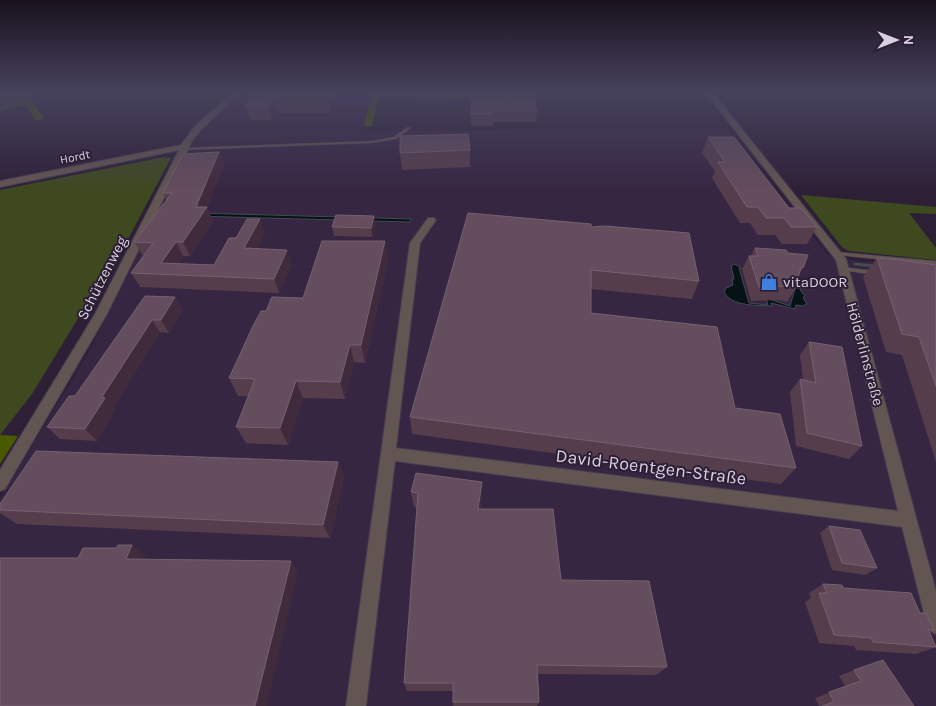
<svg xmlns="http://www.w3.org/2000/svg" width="936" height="706" viewBox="0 0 936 706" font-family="Karla,sans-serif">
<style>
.built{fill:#362642}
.green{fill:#3e4920}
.forest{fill:#485900}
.water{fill:#051216;stroke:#444b52}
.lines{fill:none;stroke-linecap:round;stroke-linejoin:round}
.stream{stroke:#444b52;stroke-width:3}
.lane-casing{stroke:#483c51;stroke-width:1}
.street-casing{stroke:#483c51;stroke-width:2}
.lane{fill:#635552;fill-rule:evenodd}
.street{fill:#635552;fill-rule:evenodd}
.wall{fill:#563d4c}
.shaded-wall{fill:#402b3d}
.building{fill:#644d5c;stroke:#766170}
.labels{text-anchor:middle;stroke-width:4;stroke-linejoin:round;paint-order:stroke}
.far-street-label{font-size:12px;fill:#d8d0df;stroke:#2d2036}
.street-label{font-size:15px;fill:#d8d0df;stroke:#2d2036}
.poi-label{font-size:15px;fill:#d8d0df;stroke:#2d2036;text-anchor:start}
.near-street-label{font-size:18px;fill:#d8d0df;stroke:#2d2036}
</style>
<rect width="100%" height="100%" fill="#2d2036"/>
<path class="built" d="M243,93L372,94L362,131L728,128L827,254L849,260L936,268V706H0V499L92,346L194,141L201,132Z"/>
<path class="green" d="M0,93H17L25,105L0,112Z
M380,93H490L491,97H464L463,100L379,96Z
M164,157L171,158L96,300L85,307L32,394L0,435V190Z
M801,195L936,207V214L909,213L936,248V260L849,251L842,247Z"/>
<path class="forest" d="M18,93H27L44,118L36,121Z
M372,93H380L372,126H364Z
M0,435L18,436L0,464Z"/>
<path class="water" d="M160,212L411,219L410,222L158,215Z
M735,264L741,268H739L749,303L768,305L766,298L790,306L796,285L802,286L800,290L805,296L803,298L807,304L803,306L796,305L795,309L771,303L772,306C757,305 732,307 724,292L726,288L733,285L732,279H734L731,266Z"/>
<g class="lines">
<path class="stream" d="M855,264L875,266"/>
<g class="lane-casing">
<path id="lane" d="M408,127L411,128L396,139L372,143L183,150L181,149L183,148L372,141L393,137Z
M838,252L936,261V265L836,255V253Z
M843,267L875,271L878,273L875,275L841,270L840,269L841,268Z"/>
</g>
<g class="street-casing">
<path id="street" d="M233,93H240L201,130L192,141L107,314L5,489L0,491V470L95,314L179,150L0,187V181L181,145L195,126Z
M706,93H713L846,259L936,591V634L930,631L927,625L902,527L395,461L366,706H346L410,243L428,218H434L436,220L420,243L396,448L898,511L836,260Z"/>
</g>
<use href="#lane" class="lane"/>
<use href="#street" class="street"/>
</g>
<path class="wall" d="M254,93H339L330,113H277L272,120H250L245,106Z
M471,93L537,111L536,122H493V126H471Z
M708,137L789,208L817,227L807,244H782L775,235H758L750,223H740L712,178L715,171L702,153Z
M470,150V167L402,170L400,153Z
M219,152L224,165L207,208L213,221L190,256H183L178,264L214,265L236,238L265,233L256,249L292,264L279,293L140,287L131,273L143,256L134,242L166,200L163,193Z
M375,225L372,237L334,236L332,227Z
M591,227L699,281L692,299L591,289V313L735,408L796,468L781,484L412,434L410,417Z
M755,248L788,253L803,268L799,275L795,289L787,302L779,300L751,301L742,269L749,256H751Z
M877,258L936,265V462L902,355L886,352L863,277Z
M388,259L365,363L354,362L345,399L303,398L288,445L246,443L236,427L249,396H238L229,378L266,311L303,298Z
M145,296L175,297L182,310L169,333L160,332L113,408L115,410L97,441L60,439L47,427L75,396Z
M809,342L862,446L849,459L796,446L790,392L800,379L803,380L800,355Z
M338,462L344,477L330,538L17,524L0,513V504Z
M482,482V498L480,509L561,580L667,667L656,675L538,674L539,702L537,706H453V691H407L404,683L417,508L414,507L411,492Z
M829,526L877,568L866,575L832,570L820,533Z
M823,584L843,588L920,613L934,630L929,631L936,647L916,654L856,650L854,646L819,643L805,602L811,598L809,593Z
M854,670L914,706H819L815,698L846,687L839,676Z"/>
<path class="shaded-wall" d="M330,93H339L330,113L328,99Z
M273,98L277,113L272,120L268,106Z
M219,152L224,165L207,208L213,221L190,256L183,242L196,207Z
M374,216L375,225L372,237L371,228Z
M260,219L265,233L249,263L244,248Z
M385,241L388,259L365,363L361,345Z
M176,242L183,256L170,274L161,263Z
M287,250L292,264L279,293L274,279Z
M175,297L182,310L169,333L161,320Z
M152,320L160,332L113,408L115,410L97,441L85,429L102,397Z
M350,345L354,362L345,399L340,382Z
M296,381L303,398L288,445L280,428Z
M338,462L344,477L330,538L323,525Z
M482,482V498L477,523L478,509Z
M132,545L146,556L140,570L126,559Z
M291,561L298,572L267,706H255Z"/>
<path class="building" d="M254,93H330L328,99L273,98L268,106H245Z
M471,93H533L537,111H493V114H471Z
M468,134L470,150L400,153V136Z
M708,137H734L789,208H801L817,227H791L784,218H766L758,207H747L718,162H725Z
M219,152L196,207H207L183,242H176L161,263L214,265L229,238H236L247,219H260L244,248L287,250L274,279L131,273L153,243L134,242L172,193H163L183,154Z
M468,213L591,224V227L605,226L689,233L699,281L591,270V313L717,327L735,408L780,414L796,468L410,417Z
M336,215L374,216L371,228L332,227Z
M322,241H385L361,345H350L340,382L296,381L280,428L236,427L255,379L229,378L253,326L261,311H266L272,297L303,298Z
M755,248L786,250L788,253L808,255L803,268L801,267L795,289L787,286L759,287L749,256H758Z
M877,258L901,260L936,265V386L919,337L902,334Z
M145,296L175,297L161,320H152L102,397L105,398L85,429L47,427L69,396H75Z
M809,342L842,347L862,446L807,433L800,379L816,383Z
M36,451L338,462L323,525L0,510V504Z
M416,473L482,482L478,509H553L561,580L649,581L667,667L537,665L539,702H453V683H404L418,493L411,492Z
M829,526L860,530L877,568L842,563Z
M118,545H132L126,559L291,561L255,706H0V558H78L83,548H116Z
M823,584L842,585L843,588L911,593L920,613H926L934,630L928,629L936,647L873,642L871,638L834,635L819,593H827Z
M883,660L914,706H822L834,702L829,692L861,681L854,670Z"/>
<linearGradient id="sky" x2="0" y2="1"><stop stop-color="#19121e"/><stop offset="0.48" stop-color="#46425d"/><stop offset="1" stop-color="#46425d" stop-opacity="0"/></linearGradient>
<rect width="936" height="192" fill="url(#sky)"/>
<defs>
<g id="shop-bare" transform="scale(1.35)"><path d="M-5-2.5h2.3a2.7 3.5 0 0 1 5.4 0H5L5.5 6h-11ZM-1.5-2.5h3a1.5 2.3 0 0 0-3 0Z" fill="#3f7fe0" stroke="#2d2036" stroke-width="2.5" paint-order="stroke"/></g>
</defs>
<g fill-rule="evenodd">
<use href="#shop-bare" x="769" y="282"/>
</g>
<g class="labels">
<g class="far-street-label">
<text transform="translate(75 157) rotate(-11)" y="4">Hordt</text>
</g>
<g class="street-label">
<text transform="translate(102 278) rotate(-63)" y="5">Schützenweg</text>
<text transform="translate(865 354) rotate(75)" y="5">Hölderlinstraße</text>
</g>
<g class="poi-label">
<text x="783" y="287">vitaDOOR</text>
</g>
<g class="near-street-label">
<text transform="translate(651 467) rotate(7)" y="6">David-Roentgen-Straße</text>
</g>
</g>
<g transform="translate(896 40) rotate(90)" stroke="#2d2036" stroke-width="4" paint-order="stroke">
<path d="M0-4L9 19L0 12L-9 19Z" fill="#d8d0df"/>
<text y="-8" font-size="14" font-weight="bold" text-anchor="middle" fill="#d8d0df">N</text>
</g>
</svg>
